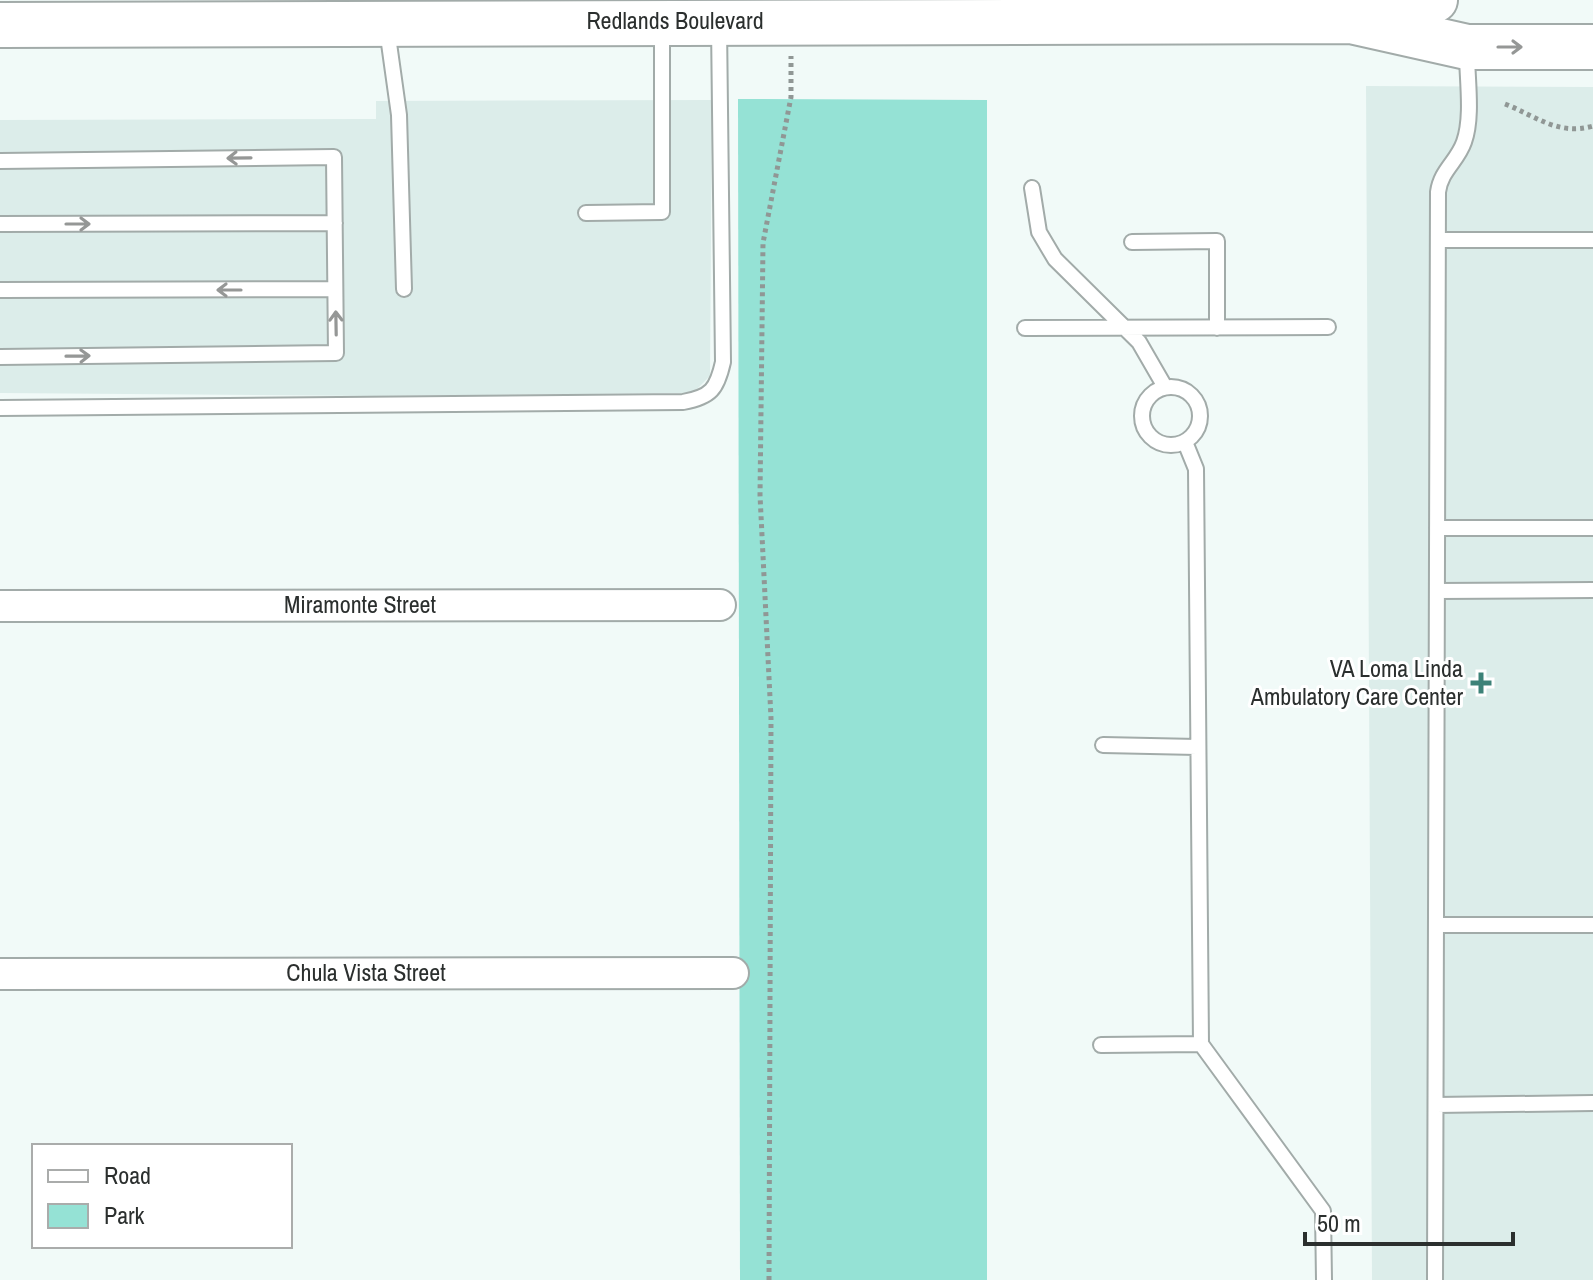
<svg xmlns="http://www.w3.org/2000/svg" width="1593" height="1280" viewBox="0 0 1593 1280" font-family="'Archivo Narrow',sans-serif">
<style>
.built{fill:#dcedea}
.green{fill:#95e2d5}
.lines{fill:none;stroke-linecap:round;stroke-linejoin:round}
.lane-casing{stroke:#a2aba9;stroke-width:18}
.street-casing{stroke:#a2aba9;stroke-width:34}
.primary-casing{stroke:#a2aba9;stroke-width:48}
.path{stroke:#909795;stroke-width:5;stroke-dasharray:4 4;stroke-linecap:butt}
.lane{stroke:#fff;stroke-width:14}
.street{stroke:#fff;stroke-width:30}
.primary{stroke:#fff;stroke-width:44}
.oneway{stroke:#959796}
.poi-dot{fill:#3d8278;stroke:#fff;stroke-width:3}
.labels{text-anchor:middle;stroke-width:6;stroke-linejoin:round;paint-order:stroke}
.street-label{font-size:24px;fill:#2b2f2e;stroke:#fff}
.poi-label{font-size:24px;fill:#2b2f2e;stroke:#fff;text-anchor:end}
</style>
<rect width="100%" height="100%" fill="#f1faf8"/>
<path class="built" d="M1366,86L1593,87V1280H1372Z
M712,100L710,376L693,393L375,396L0,393V120L376,119V101Z"/>
<path class="green" d="M738,99L987,100V1280H740Z"/>
<g class="lines">
<g class="lane-casing">
<path id="lane" d="M387,29L399,115L404,289
M0,161L334,157L336,353L0,357
M1032,188L1039,232L1055,259L1139,342L1165,387
M586,213L662,212V29
M0,224L335,223
M1438,240H1593
M1132,242L1217,241V328
M0,290L335,289
M1025,328L1328,327
M1142 416a29 29 0 1 1 58 0a29 29 0 1 1-58 0Z
M0,408L683,402C711,397 717,389 723,362L719,25
M1185,442L1196,469L1201,1044L1323,1211L1324,1280
M1437,528H1593
M1437,591L1593,590
M1103,745L1197,747
M1436,925H1593
M1101,1045L1201,1044
M1436,1105L1593,1103
M1435,1280L1438,192C1441,170 1457,162 1464,142C1473,117 1467,79 1467,53"/>
</g>
<g class="street-casing">
<path id="street" d="M0,606L720,605
M0,974L733,973"/>
</g>
<g class="primary-casing">
<path id="primary" d="M1361,18L1435,0
M0,25L1351,21L1467,47H1593"/>
</g>
<path class="path" d="M1505,104C1536,116 1558,136 1593,126
M769,1280L771,718L760,495L763,243L791,97V56"/>
<use href="#lane" class="lane"/>
<use href="#street" class="street"/>
<use href="#primary" class="primary"/>
</g>
<defs><path id="oneway-shaft" d="M-6 0H5M1.5-3L5.5 0L1.5 3" fill="none" stroke-width="1.6" stroke-linecap="round" stroke-linejoin="round" transform="scale(2)"/></defs>
<g class="oneway">
<use href="#oneway-shaft" transform="translate(1510 47)"/>
<use href="#oneway-shaft" transform="translate(239 158) rotate(179)"/>
<use href="#oneway-shaft" transform="translate(78 224)"/>
<use href="#oneway-shaft" transform="translate(229 290) rotate(180)"/>
<use href="#oneway-shaft" transform="translate(336 323) rotate(-91)"/>
<use href="#oneway-shaft" transform="translate(78 356) rotate(-1)"/>
</g>
<path class="poi-dot" d="M1477 671h8v8h8v8h-8v8h-8v-8h-8v-8h8z"/>
<g class="labels">
<g class="street-label">
<text x="675" y="29">Redlands Boulevard</text>
<text x="360" y="613">Miramonte Street</text>
<text x="366" y="981">Chula Vista Street</text>
</g>
<g class="poi-label">
<text x="1463" y="677">VA Loma Linda<tspan x="1463" dy="28">Ambulatory Care Center</tspan></text>
</g>
</g>
<rect x="32" y="1144" width="260" height="104" fill="#ffffff" stroke="#aaacab" stroke-width="2"/>
<rect x="48" y="1170" width="40" height="12" fill="#ffffff" stroke="#aaacab" stroke-width="2"/>
<text x="104" y="1184" font-size="24" fill="#2b2f2e">Road</text>
<rect x="48" y="1204" width="40" height="24" fill="#95e2d5" stroke="#aaacab" stroke-width="2"/>
<text x="104" y="1224" font-size="24" fill="#2b2f2e">Park</text>
<path d="M1305 1232v12h208v-12" fill="none" stroke="#2b2f2e" stroke-width="4"/>
<text x="1317" y="1232" font-size="24" fill="#2b2f2e" stroke="#ffffff" stroke-width="6" paint-order="stroke">50 m</text>
</svg>
